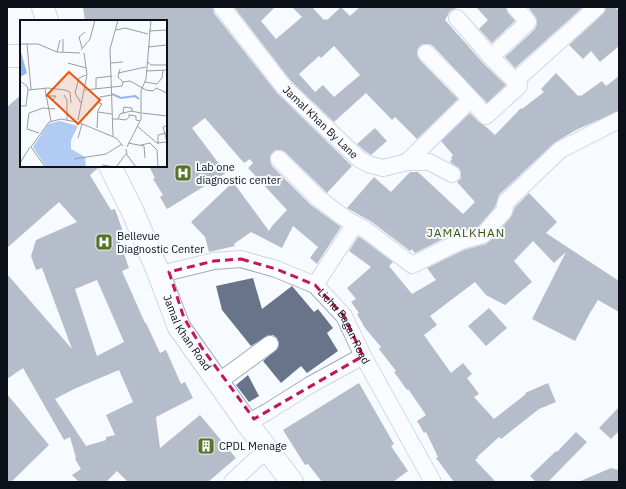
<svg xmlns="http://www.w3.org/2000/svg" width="626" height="489" viewBox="0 0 626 489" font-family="'IBM Plex Sans',sans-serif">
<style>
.building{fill:#67748a;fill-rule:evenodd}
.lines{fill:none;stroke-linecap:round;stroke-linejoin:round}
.minor-casing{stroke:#9dacc3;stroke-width:18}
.secondary-casing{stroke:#9dacc3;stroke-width:24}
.minor{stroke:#fff;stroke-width:16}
.secondary{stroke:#fff;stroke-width:22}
.marked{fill:none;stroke:#c2185b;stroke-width:3;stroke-dasharray:8 5;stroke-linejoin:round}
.labels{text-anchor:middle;stroke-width:4;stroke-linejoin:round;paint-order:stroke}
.street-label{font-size:11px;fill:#0c1119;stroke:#f7faff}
.poi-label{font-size:11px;fill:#0c1119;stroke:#f7faff;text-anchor:start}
.neighbourhood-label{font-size:12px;letter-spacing:1px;fill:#395207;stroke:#f7faff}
.inset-river{fill:none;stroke:#92b4ed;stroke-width:2}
.inset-road{fill:none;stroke:#999da3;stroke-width:1}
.view{fill:#e8590c;fill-opacity:0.15;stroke:#e8590c;stroke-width:2}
.inset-edge{fill:none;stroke:#0c1119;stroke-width:2}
</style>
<rect width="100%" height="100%" fill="#f7faff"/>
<path class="building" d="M83,7H213L214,13L277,93L352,166L327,193L285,152L281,150H276L273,152L270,156V161L272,166L311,205L341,227L317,264L310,258L318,247L293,226L282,248L251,232L234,244L235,246L209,252L205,237L191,222L233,182L269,231L272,226L287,210L248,168L253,163L250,159L244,163L205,118L192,128L226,173L167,209L160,197L163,195L153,179L155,178L149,166H166V21H85Z
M234,7H275L261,21L276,39L302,17L292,7H312L324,20L325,19L327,20L341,7L350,16L360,7H459L450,11L445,20L484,64L506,85L487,103L433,46L429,44H424L420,46L417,50V55L419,59L458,99L417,139L395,117L392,120L366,93L334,122L291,81ZM334,46L360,75L334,97L323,85L315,92L299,74L319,56L321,58Z
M476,7H506L508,13L515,21L492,43L479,29L488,20Z
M528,7H583L515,68L505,57L535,29L537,24V20L535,16Z
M606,7H615L619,11V46L600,62L591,51L583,59L569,45L603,14Z
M556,73L578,96L580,95L581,96L602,81L606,86L619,76V111L576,130L554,143L499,195L495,207L478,227L457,232L415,253L412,249L410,251L372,222L347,208L374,177L391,192L410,172H418L463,214L475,202L457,182L461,178V174L460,169L450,162L452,159L451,158L453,155L441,141L470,113L479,122L484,125L495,135L521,108L522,109L544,92L541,89Z
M21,95V166H98V168L90,175L111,210L115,209L123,232L117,234L129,268L122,271L145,323H146L160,353L166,350L181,384L185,382L193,398L156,417L160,448L200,415L236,458L208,482H128L117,471L106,482H79L72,475L81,469L75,459L76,458L70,437L64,440L23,368L7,379V274L72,349L42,268L36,270L31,256L36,240L77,222L59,202L7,248V107ZM97,280L124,342L97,356L75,289ZM119,370L133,402L106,415L115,435L106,437V440L86,446L55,399L74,389Z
M375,128L387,141L371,155L365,151L357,144Z
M529,193L557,222L546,233L619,281V312L598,300L590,313L575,341L532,319L566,252L554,263L533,241L514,261L532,282L505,305L486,295L475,282L430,316L437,325L424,335L451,373L463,363L472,374L467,378L479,394L474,397L494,419L526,394L525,393L548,383L556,402L539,409L501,439L499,437L477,457L478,458L475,460L496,482H454L436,458L438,457L426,432L424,433L417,421L426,415L408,389L407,390L394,372L396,371L379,349L381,347L365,328L357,314L359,313L351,302L356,299L347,288L371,267L349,251L358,237L361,238L393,262L389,266L412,294L436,280L427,268L464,250L486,244L490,241L511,217L515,207Z
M253,278L262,309L292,286L314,312L318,309L333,328L327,333L338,351L307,373L301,366L281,383L263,361L278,348L279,343L277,338L273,335H269L251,346L222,310L216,286Z
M489,308L507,328L486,346L468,326Z
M248,375L259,396L249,402L236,385Z
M359,383L394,444L391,446L408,471L393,482H322L308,464L305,465L283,430Z
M7,394L49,445L11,482H7Z
M619,407V431L611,439L599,428Z
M576,432L587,442L548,482H536L530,476L556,451L557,452Z
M611,468L619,470V482H578Z"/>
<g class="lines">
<g class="minor-casing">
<g id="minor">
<path id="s1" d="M222,7L284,87L359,159L368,164L383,168L407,162H429L452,174"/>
<path d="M515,7L528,22L491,57L515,81L597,7"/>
<path d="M457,18L491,57"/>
<path d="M426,53L456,83L486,116L519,86L515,81"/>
<path d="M279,159L318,198L346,219L366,230L412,265L461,241L483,235L504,211L506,202L560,150L619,120"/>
<path d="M407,162L471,99"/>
<path id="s2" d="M169,272L214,261L241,259L276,269L315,285L344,316L363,356L433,482"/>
<path d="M315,285L355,224"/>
<path d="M225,377L270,344"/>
<path d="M247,423L267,412L310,385L363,356"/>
<path d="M232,482L267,449"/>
</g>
</g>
<g class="secondary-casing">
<g id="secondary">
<path d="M43,7L47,21"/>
<path d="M7,56H21"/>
<path id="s3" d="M110,166L132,210L157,269L179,327L247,423L292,482"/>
</g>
</g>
<use href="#minor" class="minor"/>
<use href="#secondary" class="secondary"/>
</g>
<path d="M0 0H626V489H0ZM241,259L276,269L315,285L344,316L363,356L254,419L202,348L184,318L169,272L214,261Z" fill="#f7faff" fill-opacity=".55" fill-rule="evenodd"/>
<path class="marked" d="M241,259L276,269L315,285L344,316L363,356L254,419L202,348L184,318L169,272L214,261Z"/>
<defs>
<g id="hospital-square" transform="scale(0.9)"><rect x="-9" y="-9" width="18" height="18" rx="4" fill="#577429" stroke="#f7faff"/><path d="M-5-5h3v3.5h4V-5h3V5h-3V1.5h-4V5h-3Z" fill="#fff"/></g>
<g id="building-square" transform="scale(0.9)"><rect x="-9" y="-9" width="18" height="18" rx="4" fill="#577429" stroke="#f7faff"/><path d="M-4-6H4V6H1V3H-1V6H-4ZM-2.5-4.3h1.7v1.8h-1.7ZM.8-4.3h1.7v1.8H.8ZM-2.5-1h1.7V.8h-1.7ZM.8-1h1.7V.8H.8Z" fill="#fff"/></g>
</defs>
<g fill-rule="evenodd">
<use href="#hospital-square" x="183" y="173"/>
<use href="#hospital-square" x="104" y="242"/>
<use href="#building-square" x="206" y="446"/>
</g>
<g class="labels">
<g class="street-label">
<text dy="4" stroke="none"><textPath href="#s1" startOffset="152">Jamal Khan By Lane</textPath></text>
<text dy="4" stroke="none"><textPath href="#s2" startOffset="203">Lichu Bagan Road</textPath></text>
<text dy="4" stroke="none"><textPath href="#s3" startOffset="184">Jamal Khan Road</textPath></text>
</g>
<g class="poi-label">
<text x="196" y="171">Lab one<tspan x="196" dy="13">diagnostic center</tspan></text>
<text x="117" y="240">Bellevue<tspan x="117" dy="13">Diagnostic Center</tspan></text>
<text x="219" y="450">CPDL Menage</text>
</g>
<g class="neighbourhood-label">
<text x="466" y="237">JAMALKHAN</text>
</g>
</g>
<g transform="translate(20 20)">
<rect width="147" height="147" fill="#f7faff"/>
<path d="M40,101L58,106L51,120V129L65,137L66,147H26L13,127L28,104Z" fill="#b2cbf4"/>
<path d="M0,29L7,53L0,57Z" fill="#92b4ed"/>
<path class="inset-river" d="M92,74L101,78L115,76L119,79"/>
<path class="inset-road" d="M96,10L105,8L128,14M129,11L147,10M43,19V32M0,24H18L37,32L60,33M7,24L11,69M128,27L147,25M62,28L59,17L65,12M61,30L70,19L75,0M37,32L40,20M128,42L131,45H147M48,43L66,48M91,43L103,42M100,49L98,57L103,62M126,51L147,50M98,53L126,47M0,61L7,66L8,70L6,86H0M125,62L137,64L142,58L143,50M25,69L31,101M76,69V58L92,56M8,70L28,68L45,70L50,72L51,83M65,70L102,66L103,62L110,61L126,70L133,71L136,68L147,73M44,75L47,80V100M25,76H36L33,80M61,83L55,73L59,58L66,55M78,92L92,94M103,93L104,87L112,88V92M122,93L147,96M108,95L116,96V100L120,101M92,99H98L100,94L111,91L121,93M98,99L106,100L111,95M58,100L67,55L64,33M60,103L96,118L103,126M117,106L137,123L147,122M146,106L143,107L147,122M77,108L78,90L82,84L79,83L80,77L92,75M19,113L7,109L9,93L23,88L35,89M93,116L90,29L98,0M58,118L62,104M108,123L124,126L125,138M138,124V115L146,113M121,125L130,123L137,130L138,147M11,127L29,102L41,99L56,102M11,127L25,147M107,127L121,99V71L126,59L131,0M106,129L107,135L116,147M54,139L86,134L102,124M0,143L10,127M82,145L95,147M96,147L106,134"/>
<path class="view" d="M49,52L80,80L58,104L27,75Z"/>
<rect width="147" height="147" class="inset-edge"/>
</g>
<rect width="626" height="489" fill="none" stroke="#0c1119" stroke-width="16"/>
</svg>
